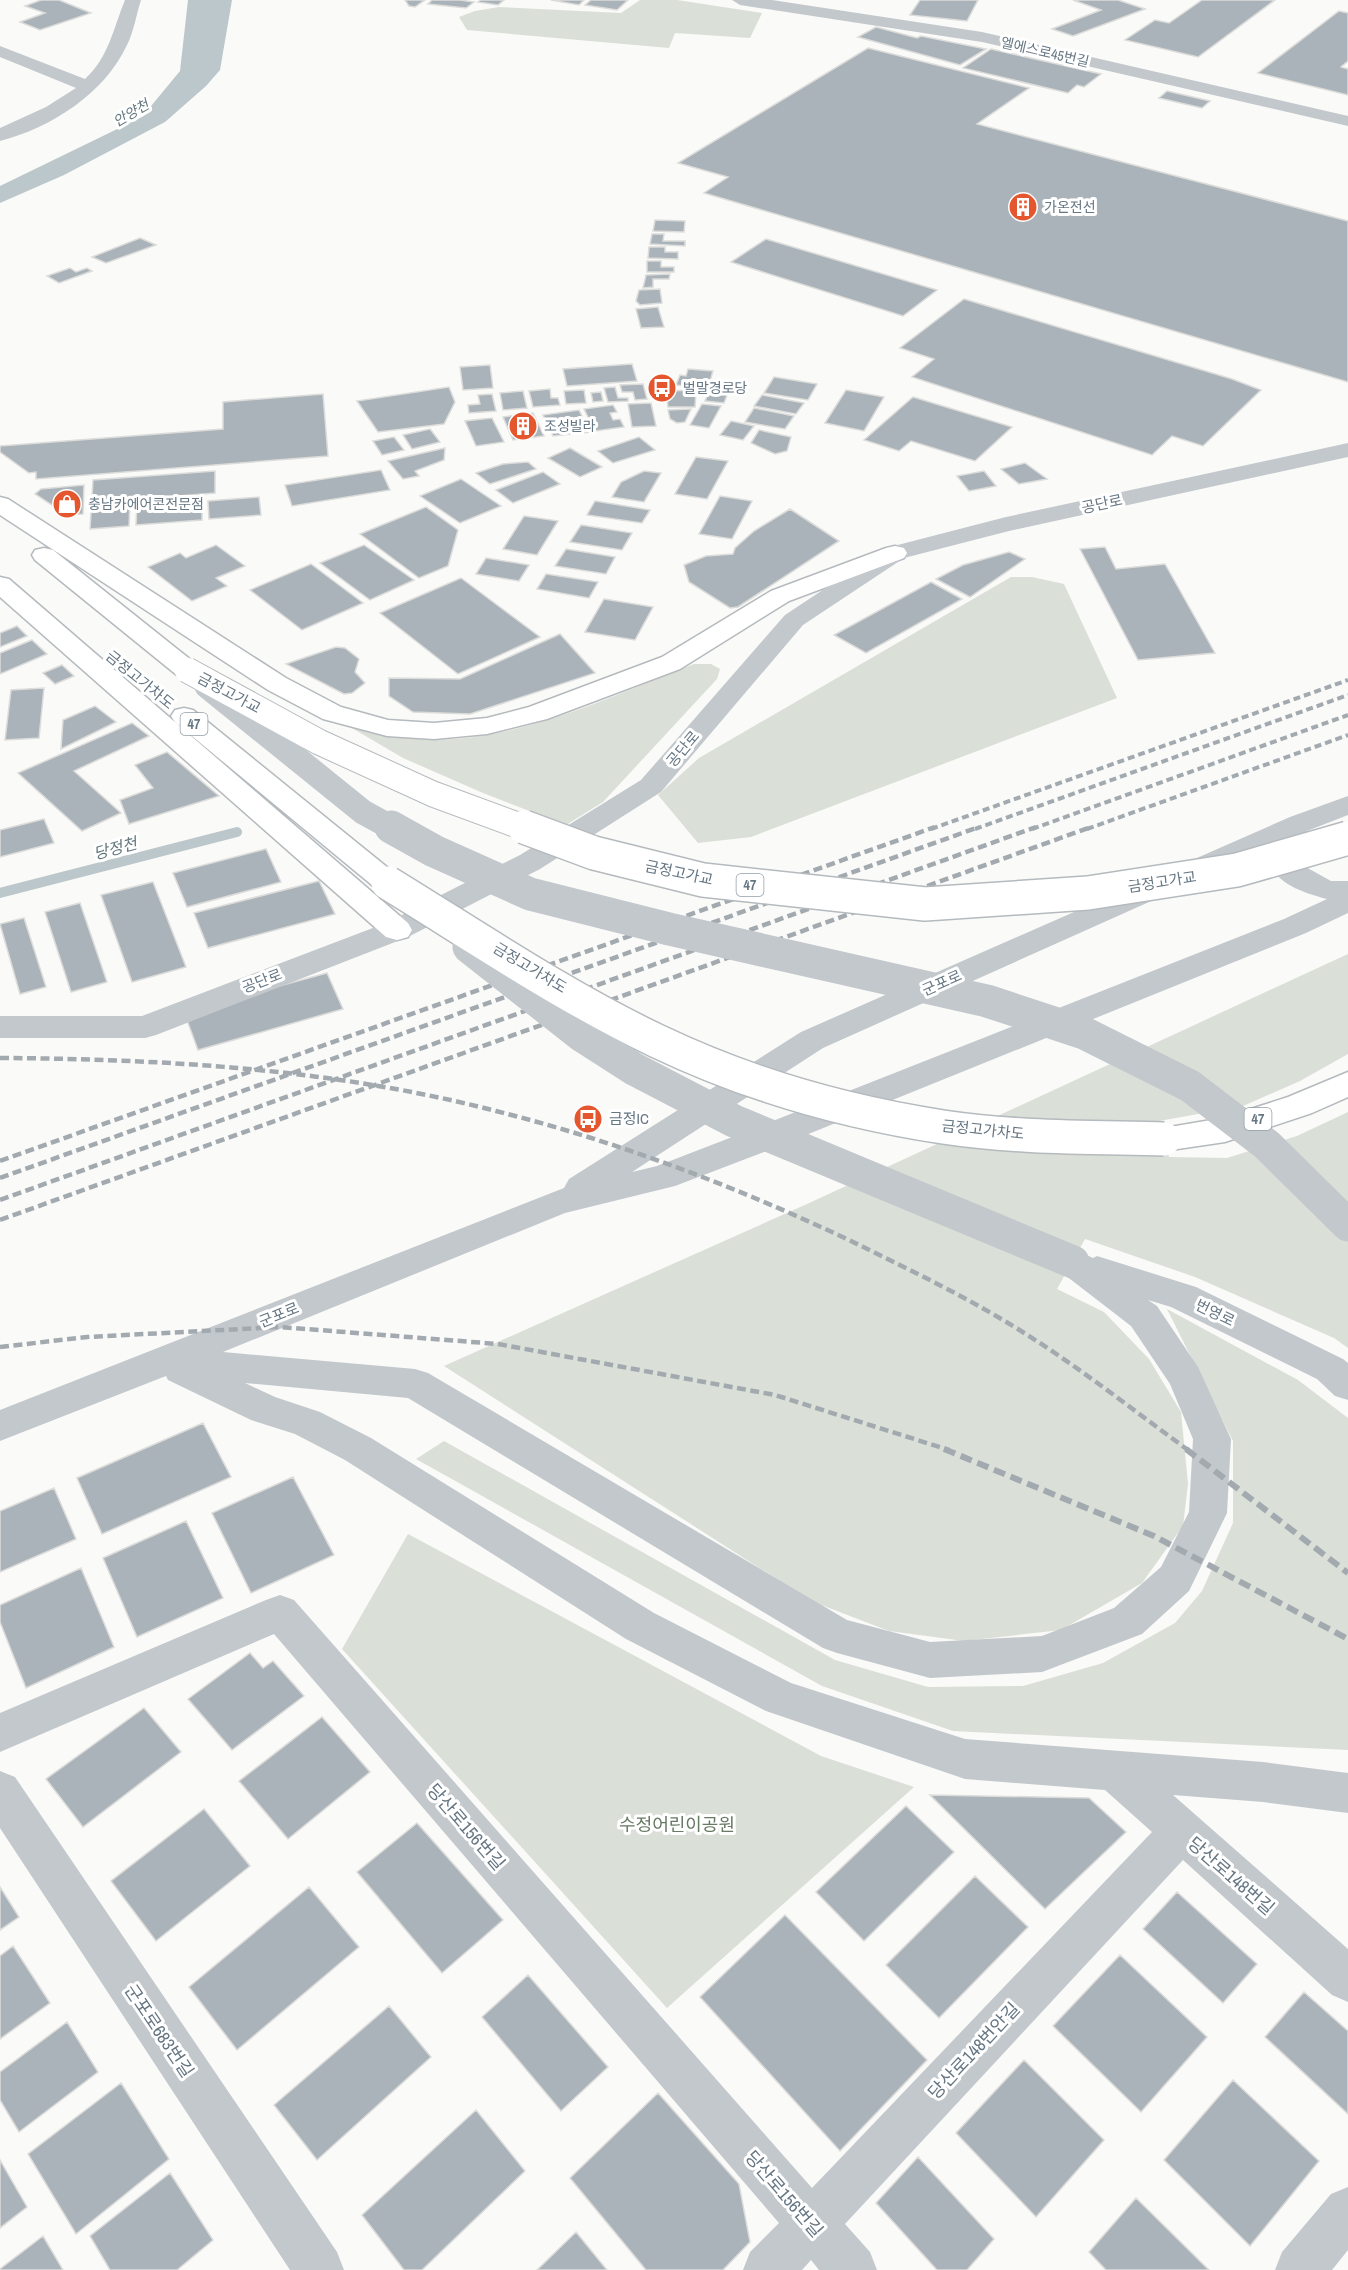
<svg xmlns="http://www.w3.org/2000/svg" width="1348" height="2270" viewBox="0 0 1348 2270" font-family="'Archivo Narrow','Noto Sans KR',sans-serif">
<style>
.green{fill:#dadfd7}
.water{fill:#bbc7cb}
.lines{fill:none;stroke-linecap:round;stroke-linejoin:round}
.stream{stroke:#bbc7cb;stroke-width:10}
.building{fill:#aab3b9;stroke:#dcdcda;stroke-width:1.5}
.major-casing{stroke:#b5babe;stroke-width:3}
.minor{fill:#c3c8cc;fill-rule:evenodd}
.major{fill:#fff;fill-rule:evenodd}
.rail-far2{stroke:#a2aab0;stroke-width:4;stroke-dasharray:7 4;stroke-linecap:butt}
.rail-far1{stroke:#a2aab0;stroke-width:4.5;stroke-dasharray:9 4.5;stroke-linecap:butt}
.rail{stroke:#a2aab0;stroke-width:6;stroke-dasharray:12 6;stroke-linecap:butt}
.major-bridge-far1-casing{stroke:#b5babe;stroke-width:27;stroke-linecap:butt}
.major-bridge-casing{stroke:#b5babe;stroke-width:36;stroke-linecap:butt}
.minor-bridge-far1{stroke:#c3c8cc;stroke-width:25}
.minor-bridge{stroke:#c3c8cc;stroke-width:33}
.major-bridge-far1{stroke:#fff;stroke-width:25}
.major-bridge{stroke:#fff;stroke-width:33}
.labels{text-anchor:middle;stroke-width:6;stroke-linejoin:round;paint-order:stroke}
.far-street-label{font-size:14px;fill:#657683;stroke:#fff}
.far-water-label{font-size:14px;font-style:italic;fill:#60757c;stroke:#fff}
.far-poi-label{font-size:14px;fill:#657683;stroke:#fff;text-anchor:start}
.shield{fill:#fff;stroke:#939fa8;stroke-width:1.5}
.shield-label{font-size:14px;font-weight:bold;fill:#657683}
.street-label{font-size:15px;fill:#657683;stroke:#fff}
.poi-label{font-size:15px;fill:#657683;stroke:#fff;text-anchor:start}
.water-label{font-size:16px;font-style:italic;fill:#60757c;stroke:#fff}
.near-park-label{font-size:18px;fill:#687a64;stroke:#fff}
.near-street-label{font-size:18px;fill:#657683;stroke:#fff}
</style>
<rect width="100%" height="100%" fill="#fafaf8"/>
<path class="green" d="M640,0H677L762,13L750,38L675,33L669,48L467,30L459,17L475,11L499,7L621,13Z
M1011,577H1032L1064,584L1117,698L751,837L698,843L658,795L699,758Z
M694,664H711L720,669L717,679L603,802L566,825L483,793L403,758L340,721C365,727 391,737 416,739C510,746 609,697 694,664Z
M1348,954V1054L1300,1081L1243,1106L1159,1121L1169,1157L1227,1158L1297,1136L1348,1112V1348L1334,1338L1195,1277L1085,1239L1057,1289L1104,1312L1149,1359L1181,1412L1188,1484L1183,1526L1142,1583L1061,1630L964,1641L889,1631L811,1601L444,1366L807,1204Z
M1167,1309L1298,1380L1348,1418V1750L953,1731L822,1686L416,1459L444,1441L835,1660L928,1687L1023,1686L1103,1663L1175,1623L1202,1591L1233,1523V1441Z
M408,1534L821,1756L914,1787L667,2008L342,1649Z"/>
<path class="water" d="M188,0H232L220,70L206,86L165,122L64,175L0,203V186L142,117L180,71Z"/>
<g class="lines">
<path class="stream" d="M0,893L237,832"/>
</g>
<path class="building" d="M41,0H59L91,13L40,30L20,22L45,13L25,6Z
M405,0H425L415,7L409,6Z
M432,0H460L474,2L466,8L428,4Z
M481,0H504L498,5L478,2Z
M551,0H584L579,5Z
M591,0H628L617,10L585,5Z
M920,0H978L967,21L910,15Z
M1073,0H1118L1145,9L1073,36L1052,29L1101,10Z
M1202,0H1275L1198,57L1125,40L1155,20L1169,23Z
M1339,11L1348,13V61L1341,67L1348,69V95L1258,73Z
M876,27L917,38L921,36L986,49L960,65L858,37Z
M868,48L1029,88L977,124L1348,221V382L704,193L728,177L678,163Z
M991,49L1101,74L1084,87L1077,85L1068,93L963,68Z
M1167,91L1210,101L1202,108L1159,98Z
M655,220L685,221L684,232L653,231Z
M652,234H664L663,241H685V246L650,244Z
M140,238L156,245L106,263L92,257Z
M766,239L937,290L903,316L731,262Z
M649,247H665V252H678V259L648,258Z
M647,261H661V267H674V272H647Z
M70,268L76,272L87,268L92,271L59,283L47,276Z
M670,274L669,279H653V287L643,288L646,275Z
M660,289L662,303L640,305L636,301L639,290Z
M964,299L1232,379L1261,390L1203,446L1172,436L1152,455L912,377L934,359L900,348Z
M658,307L664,327L641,328L636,309Z
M632,364L637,381L567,386L563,369Z
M490,365L493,388L463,390L460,367Z
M688,369L713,371L708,388L676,385L680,375L686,376Z
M774,377L817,384L808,400L764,393Z
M714,380L746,383L743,391L729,390L724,403L705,401Z
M643,384L647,399L635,400L633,392H622L620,385Z
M449,387L455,402L444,424L378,432L357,401Z
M615,387L618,398H628V401L608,402L604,388Z
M550,389L551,398H558L560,405L533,407L529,391Z
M584,390L586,403L566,404L564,391Z
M696,390L695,407H668L666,391Z
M846,390L884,397L864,431L825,423Z
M523,391L527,408L503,410L500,393Z
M601,392L603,401L593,402L591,393Z
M323,394L328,456L36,479V472L29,473L0,452V446L223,429V402Z
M492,394L496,411L469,413L468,405L480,404L478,395Z
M762,395L804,403L796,414L754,406Z
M913,397L1012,427L975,461L911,441L899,451L864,440Z
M651,403L656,426L632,427L628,404Z
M702,404L721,406L709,428L690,425Z
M613,405L617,412L610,413L613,420L620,419L624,427L595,431L584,409Z
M754,408L794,416L785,429L745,422Z
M691,409L685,422L677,423L670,419L668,410Z
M579,410L590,432L553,436L543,415Z
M533,413L544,436L513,440L503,417Z
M492,418L504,442L476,446L465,421Z
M731,421L754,426L743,440L720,435Z
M430,429L440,442L412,449L403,435Z
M759,430L791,437L787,451L775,454L751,443Z
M394,437L404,450L382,455L373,441Z
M639,437L655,450L613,463L598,451Z
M445,448L444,460L415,471L419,476L403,479L388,461Z
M570,448L602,467L580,477L548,458Z
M696,457L728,461L707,499L675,494Z
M528,462L536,469L490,484L476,473L503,464Z
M1025,463L1047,479L1019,484L1001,469Z
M381,470L390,490L292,506L285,485Z
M215,471V493L130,500L129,526L90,529L93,480Z
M644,471L661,473L644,502L612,497L621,482Z
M984,471L996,486L969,491L957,476Z
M543,472L560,484L513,503L496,490Z
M461,479L501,506L460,523L420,496Z
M84,485L83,514L67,515L35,494L41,489Z
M202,496V520L136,525L137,501Z
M720,496L752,501L732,539L699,534Z
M259,497L261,515L209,519L208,501Z
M595,501L650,510L642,523L587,515Z
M426,507L458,530L448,566L419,578L360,534Z
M790,509L839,541L738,607L730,608L689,582L684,565L706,556L733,554L735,548L754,531Z
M524,516L558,521L537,555L503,549Z
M581,525L632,533L622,550L570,542Z
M216,545L245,566L216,578L227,586L192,601L148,567L180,553L186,558Z
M364,545L414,580L370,600L320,563Z
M1105,547L1116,569L1165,564L1215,653L1138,660L1080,549Z
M566,549L615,557L606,574L555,566Z
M1009,552L1025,559L970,597L936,579L963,565Z
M486,558L529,565L519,581L476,574Z
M311,564L363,603L302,630L250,590Z
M546,574L598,582L589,598L537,589Z
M461,578L540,637L458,674L380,613Z
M931,582L962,599L866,653L834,635Z
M604,599L653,607L635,640L585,632Z
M17,626L27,636L0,647V633Z
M560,634L595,673L470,714L413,712L389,696V678L460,679Z
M32,640L47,654L0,674V653Z
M336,647L345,648L359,659L355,672L365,683L352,693L344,694L286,664Z
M62,665L74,676L55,684L43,673Z
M44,688L39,738L5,740L11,690Z
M95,706L116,722L61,749L63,720Z
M132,723L149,736L74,771L121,813L82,831L18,773Z
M167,752L219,796L129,824L120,800L153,788L135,765Z
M44,819L54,843L0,857V830Z
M266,849L281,882L187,907L173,873Z
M319,881L335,914L208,948L194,913Z
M153,882L186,967L132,982L101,895Z
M80,903L107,982L71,992L45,912Z
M24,918L46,987L20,994L0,924Z
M327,973L343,1009L198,1050L184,1012Z
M203,1423L231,1477L102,1534L77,1478Z
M293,1477L334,1555L251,1593L212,1513Z
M54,1488L76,1539L0,1572V1511Z
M186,1521L223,1598L137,1637L103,1558Z
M81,1568L114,1647L26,1688L0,1622V1605Z
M250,1653L263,1668L273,1661L304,1696L232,1750L188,1699Z
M144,1708L181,1752L83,1827L46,1779Z
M322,1717L370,1772L288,1839L239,1781Z
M930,1795L1089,1798L1126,1832L1045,1909Z
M906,1806L954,1852L864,1941L816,1892Z
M204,1809L250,1866L156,1941L111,1881Z
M417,1823L503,1920L442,1973L357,1872Z
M975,1876L1028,1927L939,2018L886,1965Z
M0,1887L19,1917L0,1930Z
M309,1887L359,1947L237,2050L189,1987Z
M1177,1892L1257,1964L1223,2003L1143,1929Z
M785,1915L927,2060L840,2151L700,1997Z
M13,1946L50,2003L0,2039V1956Z
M1120,1955L1207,2037L1141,2112L1053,2026Z
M528,1975L608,2067L561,2111L482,2017Z
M1304,1992L1348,2031V2114L1265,2037Z
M389,2006L431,2057L317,2160L274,2105Z
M67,2022L98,2072L19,2132L0,2100V2072Z
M1024,2060L1104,2140L1036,2217L956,2133Z
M1233,2080L1319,2161L1250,2246L1164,2160Z
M121,2083L169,2159L76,2234L28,2154Z
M658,2093L739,2184L750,2242L723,2270H646L570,2178Z
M476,2110L525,2171L422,2270H404L362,2215Z
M918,2157L994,2239L967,2270H937L876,2203Z
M0,2160L27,2207L0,2228Z
M170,2173L213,2240L177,2270H110L90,2236Z
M1136,2198L1209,2270H1106L1089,2252Z
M576,2232L607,2270H537Z
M43,2236L63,2270H0V2269Z"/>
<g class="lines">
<g class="major-casing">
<path id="major" d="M0,497L8,499L286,678L341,707L388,720L434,723L487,718L529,707L662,657L771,591L886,548L895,546L904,548L907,553L904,558L789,601L680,669L547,719L487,734L434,739L387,736L323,719L268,690L0,515Z
M44,548L53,550L196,664L200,670L196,676L187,678L178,676L35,560L32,555L35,550Z
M0,577L9,579L408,923L412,930L408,937L397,940L386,937L0,597Z
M184,708L193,710L398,876L403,883L398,890L388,893L378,890L175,722L171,716L175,710Z
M1348,1072V1097L1312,1113L1225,1142L1164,1151L1152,1148L1147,1139L1152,1130L1223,1118L1288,1097Z"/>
</g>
<path class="minor" d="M125,0H141C136,15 134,31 127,45C105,93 51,128 0,141V128L46,107L76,88L0,57V46L85,79C109,57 113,29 125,0Z
M732,0H772L982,32L1348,116V126L982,42L740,5Z
M1348,443V457L1009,531L904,558L803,625L661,792L540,869L408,937L156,1035L145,1038H0V1016H142L386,923L520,855L641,780L785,615L886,548L1006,517Z
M1348,796V815L1307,831L1300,845L1301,864L1304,866L1331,881H1348V913L1306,933L764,1152L675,1186L565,1213L223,1352L415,1369L428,1373L847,1620L930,1642L1042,1636L1114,1608L1161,1567L1189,1512L1193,1439L1170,1384L1131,1326L1061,1272L1056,1262L1061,1252L1073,1249L1093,1258L1097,1256L1196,1287L1343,1359L1348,1363V1400L1335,1396L1317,1379L1171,1307L1148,1300L1157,1306L1198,1367L1231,1439L1227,1513L1189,1591L1142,1634L1042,1672L930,1678L837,1653L823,1648L408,1398L245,1383L275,1397L320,1412L371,1438L654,1613L791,1683L965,1739L1263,1762L1348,1773V1813L1263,1802L1173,1795L1348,1949V2002L1332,1995L1183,1860L845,2224L870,2252L877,2270H819L811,2260L802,2270H743L750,2252L779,2223L274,1634L0,1752V1713L266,1600L280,1595L294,1600L812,2188L1152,1832L1105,1790L965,1779L766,1711L626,1639L345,1460L295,1434L251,1420L168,1380L166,1376L0,1441V1410L564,1188L569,1179L801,1032L1290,817ZM1272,847C1272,853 1271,860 1272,866C1277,885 1311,895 1327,899L1284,919L740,1134L657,1166L632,1172L823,1048Z
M0,1771L15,1777L337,2252L344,2270H290L0,1828Z
M1348,2187V2250L1332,2270H1275L1282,2252L1331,2194Z"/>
<use href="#major" class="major"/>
<path class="rail-far2" d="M931,829L1348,680
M975,829L1348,695
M1032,829L1348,715
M1087,829L1348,735"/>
<path class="rail-far1" d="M0,1058C166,1059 334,1069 496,1111C619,1142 737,1187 851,1241C908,1269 967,1297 1021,1331C1079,1367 1133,1410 1188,1450
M0,1161L935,827
M0,1178L979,827
M0,1200L1036,827
M0,1220L1091,827
M0,1347L87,1337L280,1327L498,1344L775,1395L949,1450"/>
<path class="rail" d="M944,1449L1154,1536L1348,1639
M1186,1449L1348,1573"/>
<g class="major-bridge-far1-casing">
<path id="major-bridge-far1" d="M187,670L319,742L433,794L528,829"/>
</g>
<g class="major-bridge-casing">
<path id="major-bridge" d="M524,827L594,853L703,880L925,904L1088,893L1237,870L1348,838
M388,883C476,937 563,996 657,1041C747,1084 845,1112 943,1127C1016,1138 1090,1137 1164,1139"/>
</g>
<path class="minor-bridge-far1" d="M207,686L363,812L394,829"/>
<path class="minor-bridge" d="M391,827L434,851L530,894L669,929L987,1001L1084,1033L1190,1086L1267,1145L1348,1225
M469,947L581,1035L634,1069L734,1121L1073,1262"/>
<use href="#major-bridge-far1" class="major-bridge-far1"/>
<use href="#major-bridge" class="major-bridge"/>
</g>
<defs>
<g id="building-disc" transform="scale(1.5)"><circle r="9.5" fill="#e4572e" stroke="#fff"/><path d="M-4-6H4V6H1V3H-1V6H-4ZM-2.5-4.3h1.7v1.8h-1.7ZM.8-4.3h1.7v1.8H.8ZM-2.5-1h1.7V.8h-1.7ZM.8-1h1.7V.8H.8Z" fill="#fff"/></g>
<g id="bus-disc" transform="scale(1.5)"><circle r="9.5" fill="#e4572e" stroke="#fff"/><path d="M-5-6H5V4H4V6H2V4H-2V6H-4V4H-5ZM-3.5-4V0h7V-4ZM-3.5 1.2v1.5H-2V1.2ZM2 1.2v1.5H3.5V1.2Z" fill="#fff"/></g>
<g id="shop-disc" transform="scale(1.5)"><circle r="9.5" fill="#e4572e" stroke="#fff"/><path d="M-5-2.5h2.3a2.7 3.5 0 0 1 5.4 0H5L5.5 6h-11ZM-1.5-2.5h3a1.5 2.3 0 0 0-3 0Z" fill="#fff"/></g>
</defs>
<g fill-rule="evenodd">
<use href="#building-disc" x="1023" y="207"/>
<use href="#bus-disc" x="662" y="388"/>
<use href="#building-disc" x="523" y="426"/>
<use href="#shop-disc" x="67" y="504"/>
<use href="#bus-disc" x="588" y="1119"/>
</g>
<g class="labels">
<g class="far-street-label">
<text transform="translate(1045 52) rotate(13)" y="5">엘에스로45번길</text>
</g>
<g class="far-water-label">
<text transform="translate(131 113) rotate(-30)" y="5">안양천</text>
</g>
<g class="far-poi-label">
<text x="1044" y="212">가온전선</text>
<text x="683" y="393">벌말경로당</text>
<text x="544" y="431">조성빌라</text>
<text x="88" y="509">충남카에어콘전문점</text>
</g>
<g class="shield">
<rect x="180.5" y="713" width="27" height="22" rx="4.5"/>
<rect x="736.5" y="874" width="27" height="22" rx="4.5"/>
<rect x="1244.5" y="1108" width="27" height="22" rx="4.5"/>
</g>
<g class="shield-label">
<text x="194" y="729">47</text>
<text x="750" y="890">47</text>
<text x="1258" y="1124">47</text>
</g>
<g class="street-label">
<text transform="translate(1102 504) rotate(-12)" y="5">공단로</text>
<text transform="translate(140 680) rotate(39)" y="5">금정고가차도</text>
<text transform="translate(229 693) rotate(28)" y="5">금정고가교</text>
<text transform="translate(683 749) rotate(-50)" y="5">공단로</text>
<text transform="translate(679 873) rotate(12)" y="5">금정고가교</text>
<text transform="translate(1162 882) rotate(-9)" y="5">금정고가교</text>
<text transform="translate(530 968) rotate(31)" y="5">금정고가차도</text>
<text transform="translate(262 981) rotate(-21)" y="5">공단로</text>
<text transform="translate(942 983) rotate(-24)" y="5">군포로</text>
<text transform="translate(983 1130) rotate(6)" y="5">금정고가차도</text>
<text transform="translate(1215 1313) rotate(26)" y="5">번영로</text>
<text transform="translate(279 1315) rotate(-22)" y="5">군포로</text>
</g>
<g class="poi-label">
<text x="609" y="1124">금정IC</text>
</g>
<g class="water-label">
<text transform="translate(115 848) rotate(-15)" y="6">당정천</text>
</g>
<g class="near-park-label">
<text x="677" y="1831">수정어린이공원</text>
</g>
<g class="near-street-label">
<text transform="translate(466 1827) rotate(49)" y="6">당산로156번길</text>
<text transform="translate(1231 1876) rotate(41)" y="6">당산로148번길</text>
<text transform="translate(159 2031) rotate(56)" y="6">군포로683번길</text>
<text transform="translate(974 2051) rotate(-47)" y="6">당산로148번안길</text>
<text transform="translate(784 2194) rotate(49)" y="6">당산로156번길</text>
</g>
</g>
</svg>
